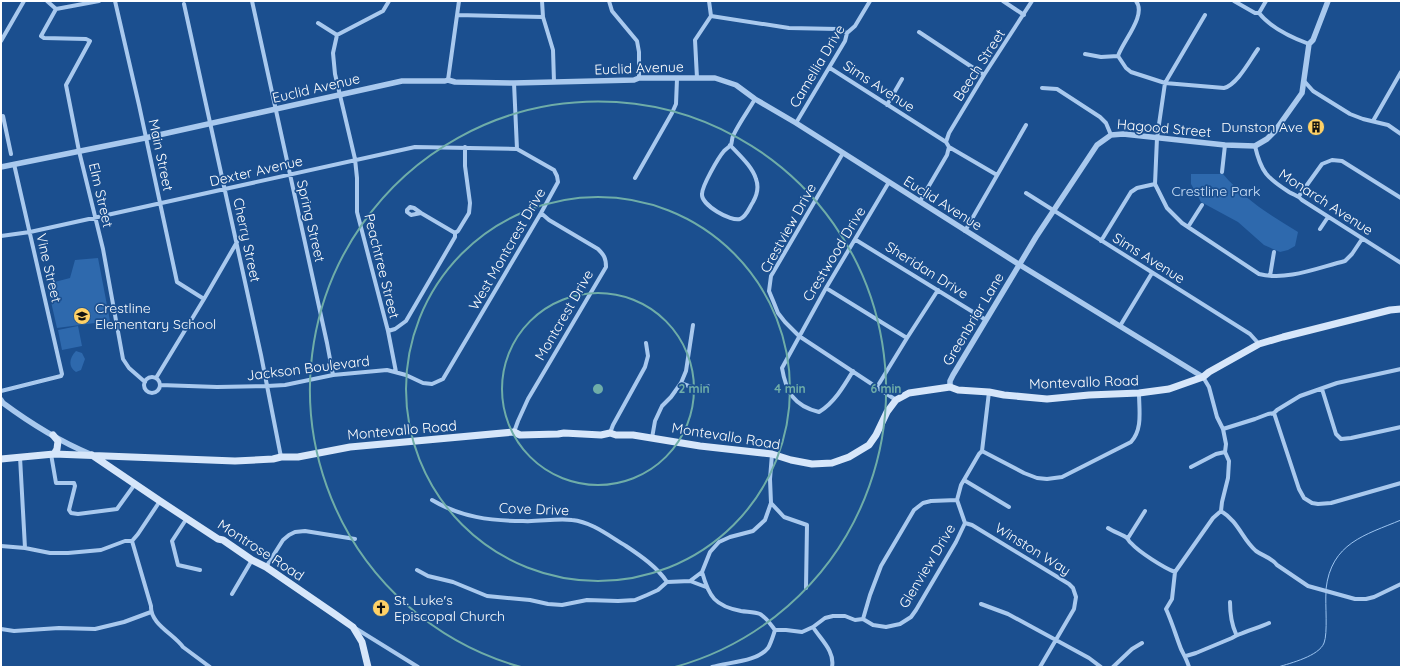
<svg xmlns="http://www.w3.org/2000/svg" width="1402" height="668" viewBox="0 0 1402 668" font-family="Quicksand,sans-serif">
<style>
.green{fill:#2e69ad}
.lines{fill:none;stroke-linecap:round;stroke-linejoin:round}
.stream{stroke:#9cc4f0;stroke-width:1}
.minor{stroke:#a9c9ee;stroke-width:4}
.tertiary{stroke:#a9c9ee;stroke-width:5.5}
.secondary{stroke:#d6e6fa;stroke-width:7}
.ring{fill:none;stroke:#6fada8;stroke-width:2}
.labels{text-anchor:middle;stroke-width:3.5;stroke-linejoin:round;paint-order:stroke}
.street-label{font-size:14px;fill:#fff;stroke:#1b4f8f}
.poi-label{font-size:14px;fill:#fff;stroke:#1b4f8f;text-anchor:start}
.park-label{font-size:14px;fill:#cfe3fa;stroke:#1b4f8f}
.centre{fill:#6fada8;stroke:#1b4f8f;stroke-width:2}
.ring-label{font-size:12px;text-anchor:middle;font-weight:bold;fill:#6fada8;stroke:#1b4f8f;stroke-width:3.5;stroke-linejoin:round;paint-order:stroke}
</style>
<rect width="100%" height="100%" fill="#1b4f8f"/>
<path class="green" d="M1191,174H1223C1244,199 1270,215 1298,232L1295,246L1288,250L1280,252L1264,245L1238,222L1201,202L1191,184Z
M98,258L110,321L57,328L47,284L70,278L75,260Z
M78,326L82,346L62,350L58,330Z
M76,351L82,353L85,359L81,370L76,372C68,367 69,358 76,351Z"/>
<g class="lines">
<path class="stream" d="M1326,589C1331,543 1365,535 1401,520
M1278,667C1291,663 1319,656 1324,643C1328,633 1325,604 1326,592"/>
<path class="minor" d="M47,1L56,9L99,1
M115,1L139,105L177,282L204,299
M252,1L327,343L333,375
M389,1L383,11L337,35L333,53L335,74L355,159L357,178V212L388,331L396,372
M542,1L543,17L553,50L554,82
M609,1L612,11L637,41L639,52V78
M1003,1L1024,15
M1136,1C1147,15 1123,41 1118,56L1126,68L1131,72L1165,83L1224,88C1237,85 1250,60 1258,49
M1234,1L1255,13H1259C1270,27 1293,38 1309,44
M184,4L261,355L281,457
M56,9L41,36L44,38L86,39L90,41L66,85L79,151L103,249L123,359L129,368L145,382
M1259,13L1266,1
M457,15L543,17
M1205,15L1165,83L1157,138L1155,184L1167,208L1182,223L1188,227L1259,274C1287,281 1317,268 1345,261L1352,254L1362,239
M711,16L789,28L838,29L847,33
M318,23L337,35
M919,32L984,75
M1,41L24,1
M1085,54L1101,57L1118,56
M830,68L946,142L949,147L997,175
M697,78L695,40L711,16L709,1
M448,80L459,1
M1305,82L1313,91L1350,114L1363,119L1388,125L1401,134
M1042,88L1057,89L1100,117L1106,123L1111,135
M887,105L902,79
M3,116L11,154
M1373,121L1401,72
M796,123L845,41L847,33L855,26L870,1
M946,142L949,133L984,75L1032,1
M730,145C739,155 752,166 756,179C759,187 757,195 753,202C749,208 747,216 740,219C731,222 701,205 702,194C702,186 718,158 724,151C726,149 729,147 731,145C732,142 732,138 733,136C739,123 748,111 755,99
M1255,146C1261,172 1267,178 1289,192C1294,195 1298,195 1302,200L1401,263
M843,153L771,276L769,291L774,303L778,313L785,322L799,336L896,400
M1222,172L1225,145
M635,178L672,113L676,104L677,79
M1026,193L1250,334L1259,344
M1299,196L1322,164L1332,160L1342,161L1401,198
M920,201L947,155L949,147
M421,213L411,215L407,212V210L410,207L414,208L421,213L455,233
M1188,227L1202,205
M1320,229L1328,217
M965,231L1026,125
M1,236L30,232L415,147L517,149
M856,240L986,320
M1101,241L1131,192L1137,188L1155,184
M1270,276L1274,252
M826,288L907,338
M1120,326L1152,273
M388,331L395,329L406,321L455,237V233L458,231L469,213L470,203L465,166V147
M853,371C844,386 834,403 819,412C794,406 786,392 782,368L826,288L889,182
M144 385a8 8 0 1 1 16 0a8 8 0 1 1-16 0Z
M156,378L204,299L237,242
M681,383C691,387 698,390 708,386
M160,385L217,387L267,386L285,385L333,375L387,370L406,375L423,383L432,384L443,379L541,213L558,182L557,176L554,170L517,149L514,83
M877,387L907,338L938,290
M1322,389L1336,434L1341,439L1351,438L1401,427
M1,391L61,376L62,374L14,164
M1274,413L1299,489L1304,498L1312,503L1318,504L1331,503L1401,483
M1223,429L1255,419L1268,414L1274,413L1277,410L1300,396L1337,383L1401,369
M514,432L518,421L528,399L606,267C606,258 604,255 598,249L549,220L541,213
M610,433L613,425L645,367L648,356L646,343
M652,438L655,421L662,406L671,397L681,383L686,371L693,325
M982,451L1024,473L1037,478L1047,479L1062,477L1131,442C1143,429 1139,410 1139,393
M51,454L56,483H74L75,486L69,510L71,513L78,514L117,509L135,484
M20,457L25,548
M1191,467L1216,454L1225,452
M964,480L1009,507
M432,500C460,517 491,521 523,521C539,522 556,518 572,520C592,522 609,536 626,546C641,556 657,567 667,582
M771,503L784,517L807,525L806,588
M1221,511C1239,522 1242,539 1256,551C1263,556 1272,558 1277,565L1308,586L1355,599H1366L1374,597L1401,584
M187,518L172,541L178,565L200,570
M965,523L972,525L1069,584L1073,588L1076,597L1074,609L1040,667
M1108,528C1114,532 1124,535 1127,538C1128,539 1130,543 1131,543C1139,552 1164,568 1175,572
M1128,538L1145,511
M132,541L151,606C150,624 174,634 183,647L210,667
M132,541L138,534L160,501
M1,546L25,548L50,553H68L101,550L125,541H132
M266,567L283,540L289,535L295,532L305,531L355,539
M417,570L428,576L453,582L487,596L530,600L548,604L562,605L587,600L618,601L635,600L647,595L658,590L667,582L690,581L706,587
M702,572C709,597 715,606 741,611C747,612 755,612 760,614C767,618 771,625 775,630C773,636 771,643 768,648C757,662 728,662 712,667
M690,581L702,572L710,552L719,542L730,537L753,531L765,520L771,503L770,479L772,454
M232,594L252,560
M1230,602C1230,614 1231,623 1236,634
M981,604L1008,614L1089,658L1101,667
M863,619L870,595L881,566L914,510L923,503L931,501L957,500
M813,627C821,640 835,651 832,667
M355,628L418,667
M1,629L14,631L59,628L95,629L124,622L151,612
M775,630H786L802,632L813,627L825,618L833,616H845L855,620L863,619L873,625L886,627L900,624L911,617L916,610L956,542L965,523L957,500L961,485L979,454L982,451L989,392
M1186,656L1196,653L1232,638C1237,634 1261,627 1269,623
M1113,667L1132,649L1142,643
M1189,667C1187,660 1184,655 1181,649C1176,636 1172,622 1166,609L1172,599L1175,572L1213,518L1221,511L1222,502L1228,478L1229,461L1225,452L1226,444L1223,429L1217,417L1209,387L1203,377"/>
<path class="tertiary" d="M1,167L145,138L402,81H445L448,80L455,82L514,83L634,80L639,78H715L736,85L755,99L796,123L1020,265L1203,377
M950,387V381L953,375L1036,237L1097,145L1111,135L1123,134L1225,145L1255,146L1267,139L1275,131L1302,93L1309,44L1313,40L1328,1
M1,400L3,403C30,423 59,441 90,454"/>
<path class="secondary" d="M53,435L58,441L57,449L54,454
M92,455L160,501L218,539L223,540L252,560L266,567L336,615L353,627L362,642L368,667
M1,459L54,454L235,461L273,459L281,457H298L350,447L514,432L520,435L558,434L564,433L601,435L610,433L616,435H633L700,446L772,454L791,460L812,464L832,463L849,457L869,445L876,435L887,412L896,400L909,393L950,387L958,390L989,392L1004,395L1047,399L1089,395L1139,393L1169,389L1203,377L1209,372L1259,344L1283,337L1390,310L1401,309"/>
</g>
<g class="ring">
<circle cx="598" cy="389" r="96"/>
<circle cx="598" cy="389" r="192"/>
<path d="M521 667A288 288 0 1 1 675 667"/>
</g>
<defs>
<g id="building-disc" transform="scale(0.9)"><circle r="9.5" fill="#ffd166" stroke="#1b4f8f"/><path d="M-4-6H4V6H1V3H-1V6H-4ZM-2.5-4.3h1.7v1.8h-1.7ZM.8-4.3h1.7v1.8H.8ZM-2.5-1h1.7V.8h-1.7ZM.8-1h1.7V.8H.8Z" fill="#111"/></g>
<g id="school-disc" transform="scale(0.9)"><circle r="9.5" fill="#ffd166" stroke="#1b4f8f"/><path d="M0-5L7-2L0 1L-7-2ZM-4 1L0 2.5L4 1V4Q0 6-4 4Z" fill="#111"/></g>
<g id="church-disc" transform="scale(0.9)"><circle r="9.5" fill="#ffd166" stroke="#1b4f8f"/><path d="M-1.2-6h2.4v3.5h3.3v2.4h-3.3V6h-2.4V-.1h-3.3v-2.4h3.3Z" fill="#111"/></g>
</defs>
<g fill-rule="evenodd">
<use href="#building-disc" x="1316" y="127"/>
<use href="#school-disc" x="82" y="316"/>
<use href="#church-disc" x="381" y="608"/>
</g>
<g class="labels">
<g class="street-label">
<text transform="translate(979 65) rotate(-57)" y="5">Beech Street</text>
<text transform="translate(817 66) rotate(-59)" y="5">Camellia Drive</text>
<text transform="translate(639 68) rotate(-2)" y="5">Euclid Avenue</text>
<text transform="translate(879 86) rotate(33)" y="5">Sims Avenue</text>
<text transform="translate(316 88) rotate(-13)" y="5">Euclid Avenue</text>
<text transform="translate(1164 128) rotate(5)" y="5">Hagood Street</text>
<text transform="translate(161 155) rotate(78)" y="5">Main Street</text>
<text transform="translate(256 171) rotate(-13)" y="5">Dexter Avenue</text>
<text transform="translate(101 195) rotate(77)" y="5">Elm Street</text>
<text transform="translate(1326 202) rotate(33)" y="5">Monarch Avenue</text>
<text transform="translate(943 203) rotate(32)" y="5">Euclid Avenue</text>
<text transform="translate(311 221) rotate(77)" y="5">Spring Street</text>
<text transform="translate(788 228) rotate(-61)" y="5">Crestview Drive</text>
<text transform="translate(247 240) rotate(78)" y="5">Cherry Street</text>
<text transform="translate(507 249) rotate(-60)" y="5">West Montcrest Drive</text>
<text transform="translate(834 254) rotate(-59)" y="5">Crestwood Drive</text>
<text transform="translate(1149 258) rotate(32)" y="5">Sims Avenue</text>
<text transform="translate(382 266) rotate(76)" y="5">Peachtree Street</text>
<text transform="translate(49 268) rotate(77)" y="5">Vine Street</text>
<text transform="translate(927 270) rotate(32)" y="5">Sheridan Drive</text>
<text transform="translate(564 315) rotate(-60)" y="5">Montcrest Drive</text>
<text transform="translate(973 319) rotate(-59)" y="5">Greenbriar Lane</text>
<text transform="translate(308 368) rotate(-7)" y="5">Jackson Boulevard</text>
<text transform="translate(1084 382) rotate(-2)" y="5">Montevallo Road</text>
<text transform="translate(402 430) rotate(-5)" y="5">Montevallo Road</text>
<text transform="translate(726 436) rotate(9)" y="5">Montevallo Road</text>
<text transform="translate(534 509) rotate(2)" y="5">Cove Drive</text>
<text transform="translate(1033 549) rotate(32)" y="5">Winston Way</text>
<text transform="translate(261 550) rotate(33)" y="5">Montrose Road</text>
<text transform="translate(927 566) rotate(-59)" y="5">Glenview Drive</text>
</g>
<g class="poi-label">
<text x="1303" y="132" text-anchor="end">Dunston Ave</text>
<text x="95" y="313">Crestline<tspan x="95" dy="16">Elementary School</tspan></text>
<text x="394" y="605">St. Luke's<tspan x="394" dy="16">Episcopal Church</tspan></text>
</g>
<g class="park-label">
<text x="1216" y="196">Crestline Park</text>
</g>
</g>
<circle cx="598" cy="389" r="6" class="centre"/>
<g class="ring-label">
<text x="694" y="393">2 min</text>
<text x="790" y="393">4 min</text>
<text x="886" y="393">6 min</text>
</g>
<rect width="1402" height="668" fill="none" stroke="#ffffff" stroke-width="4"/>
</svg>
